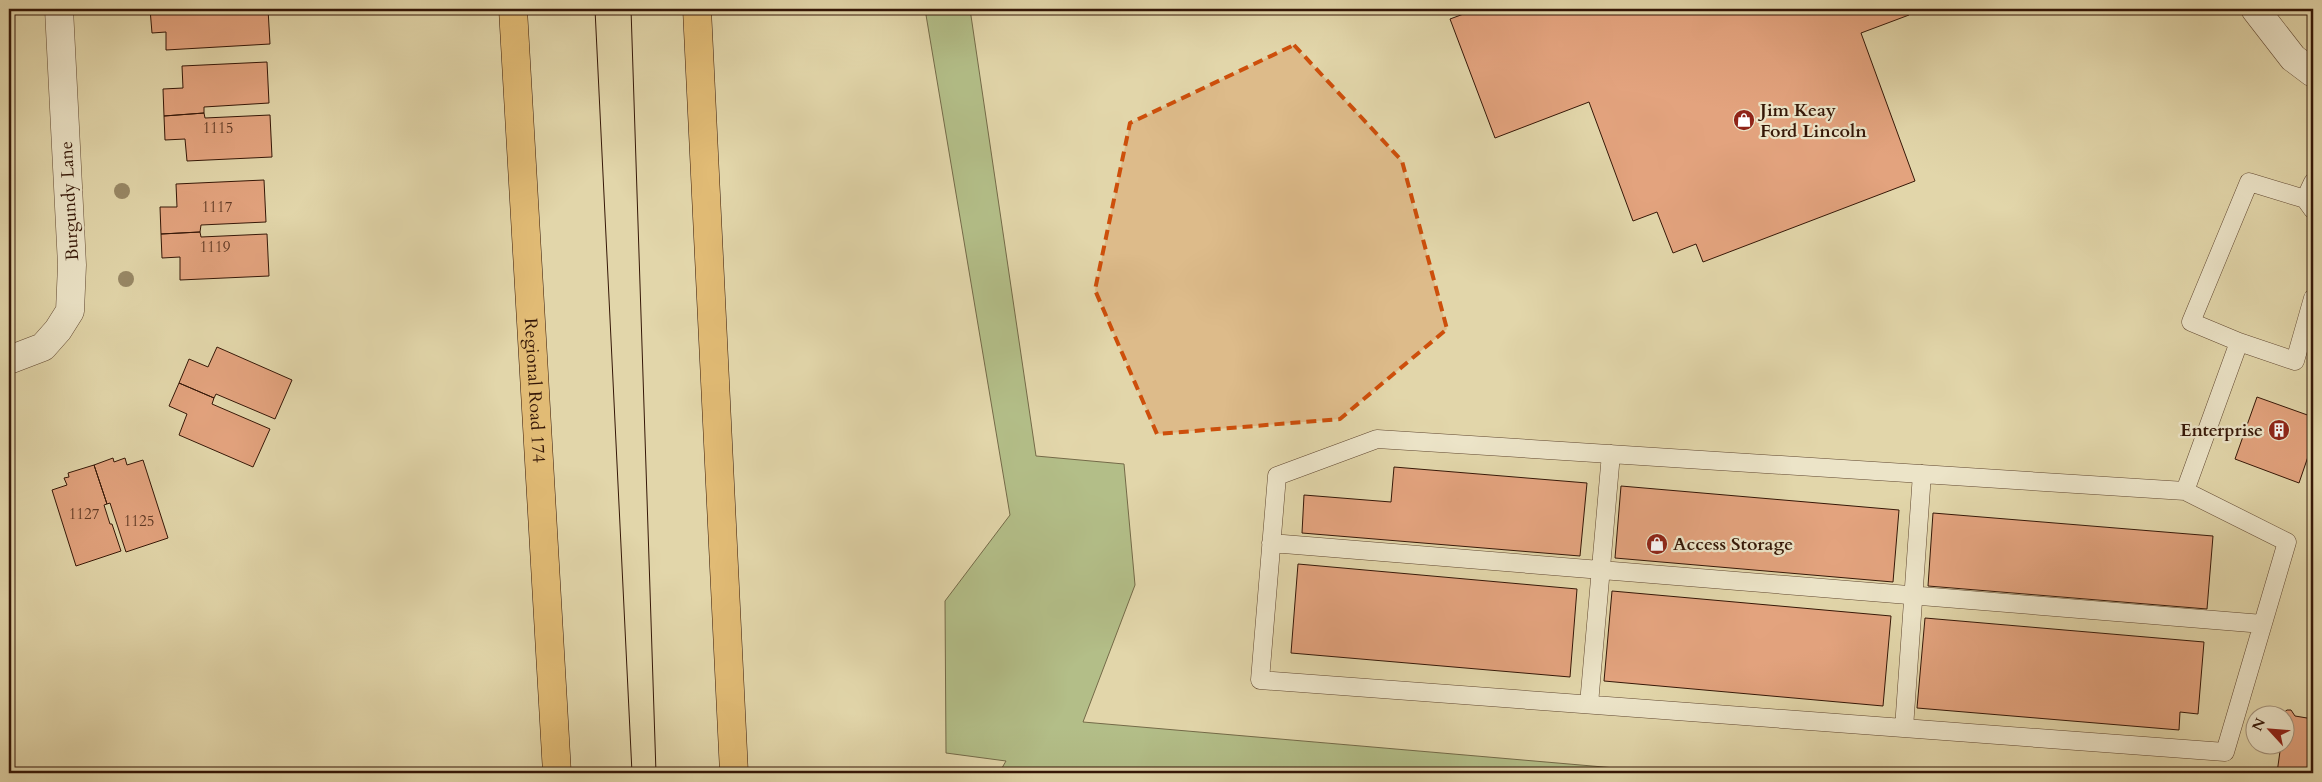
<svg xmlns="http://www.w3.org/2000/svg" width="2322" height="782" viewBox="0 0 2322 782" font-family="Cardo,serif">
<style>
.green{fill:#b3be88;stroke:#746a48}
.building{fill:#e3a37e;stroke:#351707}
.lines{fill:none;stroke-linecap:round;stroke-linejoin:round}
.service-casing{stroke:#604730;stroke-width:19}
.minor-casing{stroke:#604730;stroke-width:29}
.tertiary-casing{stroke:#604730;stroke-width:29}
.motorway-casing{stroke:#351707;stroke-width:29}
.service{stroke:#ece4c8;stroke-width:18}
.minor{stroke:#ece4c8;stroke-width:28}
.tertiary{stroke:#ece4c8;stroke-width:28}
.motorway{stroke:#e1bb75;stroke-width:28}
.tram{stroke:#351707;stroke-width:1}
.tree{fill:#988866}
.marked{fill:#cd4f0b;fill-opacity:0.2;stroke:#cd4f0b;stroke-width:4;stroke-dasharray:10 6;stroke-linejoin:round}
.labels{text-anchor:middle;stroke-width:4.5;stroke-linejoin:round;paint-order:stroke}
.number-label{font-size:15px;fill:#603a25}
.poi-label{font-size:18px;font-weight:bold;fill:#351707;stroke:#ece4c8;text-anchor:start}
.street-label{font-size:18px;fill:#351707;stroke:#ece4c8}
</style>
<rect width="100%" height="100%" fill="#e2d6aa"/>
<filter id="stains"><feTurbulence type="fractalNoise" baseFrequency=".004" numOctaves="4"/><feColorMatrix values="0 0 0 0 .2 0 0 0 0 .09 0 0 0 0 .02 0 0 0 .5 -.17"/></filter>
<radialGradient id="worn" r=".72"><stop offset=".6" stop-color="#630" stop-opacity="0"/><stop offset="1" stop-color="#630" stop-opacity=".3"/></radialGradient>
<path class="green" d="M925,9H970L1036,456L1124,464L1135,585L1083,722L1673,773H999L1006,761L946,753L945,601L1010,515Z"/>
<path class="building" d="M150,9H268L270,44L166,50V32L152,33Z
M1477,9H1906L1909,15L1861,33L1915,181L1703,262L1696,244L1673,253L1657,212L1633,221L1589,102L1495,138L1450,19Z
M267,62L269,103L204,107V113L164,116L163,89L183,88L182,66Z
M204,113L205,118L270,115L272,157L187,161L185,139L165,140L164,116Z
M264,180L266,222L201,225L200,232L161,234L160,207H177L176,184Z
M200,232L201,237L267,234L269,276L180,280V257L162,258L161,234Z
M217,347L292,380L275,419L216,394L214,398L179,383L189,359L208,367Z
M179,383L214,398L212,404L270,429L253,467L179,435L187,414L169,406Z
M2257,397L2313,417V442L2299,483L2235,459Z
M113,458L114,462L125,458L127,465L143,460L168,538L126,552L110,503L107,504L94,465Z
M94,465L107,504L104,505L110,524H112L121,551L76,566L52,490L67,485L64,478L69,477L68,473Z
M1394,467L1587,483L1580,556L1302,533L1304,495L1391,502Z
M1621,486L1899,510L1893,582L1615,558Z
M1933,513L2213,536L2207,609L1928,586Z
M1298,564L1577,589L1570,677L1291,653Z
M1612,591L1891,616L1883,706L1604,681Z
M1925,618L2204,642L2198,714L2180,712L2179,730L1917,708Z
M2287,710H2291L2295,716L2313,719V773H2277L2281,744H2284V714H2282Z"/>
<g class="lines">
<g class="service-casing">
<path id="service" d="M2313,182L2305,199L2313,210
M2239,342L2191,322L2249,182L2305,199
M1377,439L2185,491L2287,542L2225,752L1260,680L1277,476Z
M2185,491L2239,342L2295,361L2313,298
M1271,543L2263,624
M1589,704L1611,454
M1904,728L1922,474"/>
</g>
<g class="minor-casing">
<path id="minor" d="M9,360L43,347L58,330L70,311L72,265L59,9"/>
</g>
<g class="tertiary-casing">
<path id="tertiary" d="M2255,9L2293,58L2313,73"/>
</g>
<g class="motorway-casing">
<g id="motorway">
<path id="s1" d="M513,9L557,773"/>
<path d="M697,9L734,773"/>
</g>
</g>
<use href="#service" class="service"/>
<use href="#minor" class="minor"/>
<use href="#tertiary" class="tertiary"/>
<use href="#motorway" class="motorway"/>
<path class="tram" d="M595,9L632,773
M631,9L656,773"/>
</g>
<g class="tree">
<circle cx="122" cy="191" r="8"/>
<circle cx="126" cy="279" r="8"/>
</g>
<path class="marked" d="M1294,45L1402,161L1447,329L1340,419L1157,434L1095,290L1130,123Z"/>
<defs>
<g id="shop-disc" transform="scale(1.125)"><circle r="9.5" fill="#8f2418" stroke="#ece4c8"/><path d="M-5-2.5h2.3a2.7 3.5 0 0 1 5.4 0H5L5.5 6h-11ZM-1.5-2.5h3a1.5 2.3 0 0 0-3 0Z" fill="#fff"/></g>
<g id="building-disc" transform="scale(1.125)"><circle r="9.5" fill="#8f2418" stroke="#ece4c8"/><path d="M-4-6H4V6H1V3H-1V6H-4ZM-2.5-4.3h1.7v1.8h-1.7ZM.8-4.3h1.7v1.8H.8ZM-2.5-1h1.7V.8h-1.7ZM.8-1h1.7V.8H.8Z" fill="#fff"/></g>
</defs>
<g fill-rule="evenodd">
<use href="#shop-disc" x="1744" y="120"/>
<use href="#building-disc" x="2279" y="430"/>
<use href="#shop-disc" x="1657" y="544"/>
</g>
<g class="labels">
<g class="number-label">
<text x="218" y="133">1115</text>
<text x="217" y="212">1117</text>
<text x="215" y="252">1119</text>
<text x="84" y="519">1127</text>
<text x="139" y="526">1125</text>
</g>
<g class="poi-label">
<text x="1760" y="116">Jim Keay<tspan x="1760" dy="21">Ford Lincoln</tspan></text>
<text x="2263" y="436" text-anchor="end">Enterprise</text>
<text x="1673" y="550">Access Storage</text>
</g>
<g class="street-label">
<text transform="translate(69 201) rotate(-93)" y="6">Burgundy Lane</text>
<text dy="6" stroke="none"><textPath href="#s1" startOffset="382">Regional Road 174</textPath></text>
</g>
</g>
<rect width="2322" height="782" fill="none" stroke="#e2d6aa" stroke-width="30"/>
<rect x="10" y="10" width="2302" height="762" fill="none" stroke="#351707" stroke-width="2.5"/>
<rect x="15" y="15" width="2292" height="752" fill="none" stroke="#351707"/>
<g transform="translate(2270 730) rotate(296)"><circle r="24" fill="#ece4c8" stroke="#a3927b"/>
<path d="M0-4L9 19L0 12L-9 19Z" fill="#8f2418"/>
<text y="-8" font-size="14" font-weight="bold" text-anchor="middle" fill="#351707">N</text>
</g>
<rect width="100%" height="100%" filter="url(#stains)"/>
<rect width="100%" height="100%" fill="url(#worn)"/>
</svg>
